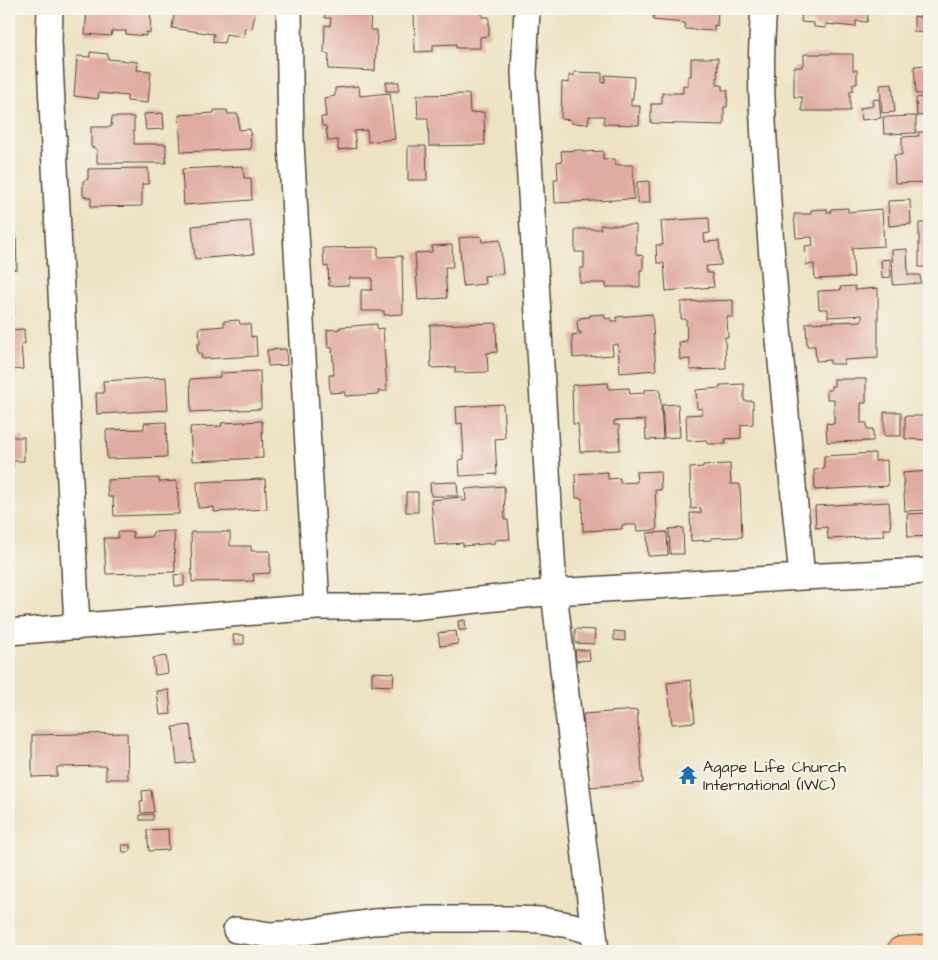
<svg xmlns="http://www.w3.org/2000/svg" width="938" height="960" viewBox="0 0 938 960" font-family="'Architects Daughter',sans-serif">
<style>
.building{fill:#e0aba2}
.lines{fill:none;stroke-linecap:round;stroke-linejoin:round}
.minor-casing{stroke:#564637;stroke-width:28}
.major-casing{stroke:#564637;stroke-width:30}
.minor{stroke:#fff;stroke-width:25}
.major{stroke:#fbbb8d;stroke-width:28}
.labels{text-anchor:middle;stroke-width:4.5;stroke-linejoin:round;paint-order:stroke}
.poi-label{font-size:16px;fill:#3b2a1e;stroke:#f7f3e8;text-anchor:start}
</style>
<rect width="100%" height="100%" fill="#f7f3e8"/>
<filter id="ink" filterUnits="userSpaceOnUse"><feTurbulence type="fractalNoise" baseFrequency=".02" numOctaves="2"/><feDisplacementMap in="SourceGraphic" scale="10" xChannelSelector="R" yChannelSelector="G"/><feConvolveMatrix kernelMatrix="1 2 1 2 8 2 1 2 1" color-interpolation-filters="sRGB"/></filter>
<filter id="wash" filterUnits="userSpaceOnUse"><feTurbulence type="fractalNoise" baseFrequency=".0096" numOctaves="4" result="noise"/><feDisplacementMap in="SourceGraphic" scale="20" xChannelSelector="R" yChannelSelector="G"/><feGaussianBlur stdDeviation="1.12" result="paint"/><feColorMatrix in="noise" values="0 0 0 0 0 0 0 0 0 0 0 0 0 0 0 0 0 1.4 0 .05"/><feComposite in="paint" operator="in"/></filter>
<g filter="url(#wash)">
<rect width="100%" height="100%" fill="#ede3c4"/>
<g id="blocks">
<path class="building" d="M9,9H13L12,22L9,21Z
M87,9H151L150,33L146,32V36L126,34V31H112L111,36L85,34Z
M175,9H256L252,29L245,28L244,37L226,34L224,43L213,42L214,34L172,28Z
M325,9H371L370,30H377L375,71L328,69L329,54L324,53L325,25L330,26L331,18H325Z
M422,9H482V17H489V36L480,37V48H456V44L433,45V51L415,52L414,12H422Z
M654,9H718L717,26L714,25V31L685,29V23L653,20Z
M802,9H869L867,22L856,21V27L826,24V28L814,27V23L801,22Z
M920,9H929V33L914,32V16L920,17Z
M929,47V117L925,118V115L917,116L916,98L924,97V94H916L914,66L926,65L925,48Z
M90,52L108,54V59L138,62L137,70L151,71L148,103L127,101V96L99,93L98,99L74,96L77,56L90,57Z
M804,54H853V70H857V84H853V91H850V111H802V97H794V67H802V64H804Z
M691,58H718L717,85H722V90H728L727,107H724V125L651,123V104H662V93H683V85L688,86V76H691Z
M574,72L602,73V83L605,82V75L634,77L633,99H631V106H640L639,125L604,124V116H589L588,124L571,123V120L561,119L562,82L569,83V75L574,76Z
M386,82H399V91H386Z
M892,84L895,112L882,113L880,85Z
M359,86L360,96L390,93L395,139L368,142L367,130L354,131L356,148L338,150V140L328,141L326,126H322L321,117H326L324,98L335,96V88Z
M469,94L470,113L484,112L485,145L429,146L428,118H418L417,95Z
M879,99L881,118L862,120L860,108L873,106L872,100Z
M214,110H227L228,114H238L239,130L250,129L251,149L181,152L179,115L214,113Z
M163,113L164,129L146,130L144,114Z
M916,116V133L884,134L883,117Z
M112,117H134V144H166V163H97V149L91,147V127H111Z
M918,132H929V182L895,183L894,155H902V137L919,136Z
M408,146H426L427,180H408Z
M583,150V152L603,151V160L615,159V165H633L634,199L555,203L554,179H558L557,162L562,161L561,151Z
M243,166L244,178H251L252,200L184,205L182,169Z
M148,168L149,184H142V206L91,207V198L83,196V181L88,179V169Z
M649,181L650,203H637V182Z
M910,200L911,224L889,226L888,201Z
M848,208V212L882,209L884,246L852,248L854,277L815,279L814,264L806,265L805,246L813,245L812,237L796,238L794,214H811V210L827,209V212H831V209Z
M709,218L710,233L704,234L705,242L719,241L721,265L706,266L707,273H712L714,287L666,291L664,263H657L656,245H663L661,221Z
M250,221L254,254L195,259L192,226Z
M919,223H929V267H919Z
M600,225H636V254L643,256V270H640V287H606V283H580V268H584V252H575V229H601Z
M16,235L17,269L9,270V236Z
M481,236L482,242L500,240L503,274L484,276L485,284L463,286L459,238Z
M452,245L453,267H445L447,298L418,300L415,253L432,252V246Z
M378,247V257L402,256L403,314L384,315V311H361V290H372V278H349V285L329,286L328,266L324,267L323,248Z
M907,249L908,275H920L921,283L893,285L892,250Z
M890,259L891,277L882,278L881,260Z
M9,286H13L14,315H9Z
M855,286V290L878,288V358L844,360V364H830V360L816,361L815,346H807L806,323L862,321V315L828,317V309H819L818,291L841,290L840,287Z
M733,300V317H727L728,337H725L726,369L690,370V359L680,360L679,342L687,341L686,319H681V302Z
M605,314V319L611,318V321H617L616,317L652,314L656,370L620,373L618,344L612,345L613,355L573,358L572,335L581,334V332H578L577,320H580V318L590,317V315Z
M239,320L240,324H250L251,337L256,336L257,356L202,359L201,353H198L197,344H200L199,328L224,326V321Z
M496,323L497,352L487,353L488,372L455,373V367L431,368L430,325Z
M377,324V329L383,328L387,391H378L379,394L345,396V392L330,393L329,375H334L332,347L328,348L327,330L340,329V327Z
M24,329L25,344H21L23,369L9,370V330Z
M286,349L287,365L268,366L267,350Z
M260,371L261,409L191,412L190,379L220,377V373Z
M166,377L168,410L97,414L96,393H104L103,381Z
M834,379H866V403H861V423H867V429H873V441L827,442L826,423L834,424V399H827V390H831V386H834Z
M608,383L609,389L629,388L630,394L644,393V390L660,389L663,439L646,440L645,420L614,421V425H619L620,450L580,452L578,424H573L572,385Z
M744,384V401H753V424L741,425V438L725,439L726,444H707V440L687,441L686,415L702,414V408L697,409L696,390L720,388V385Z
M503,404L505,438L495,439L497,474L460,476L459,460L464,459L462,423L457,424L456,407Z
M678,404L680,437L664,438L662,405Z
M884,412H901V436H884Z
M905,416H929V440L905,439Z
M262,421L263,458L192,461L190,427L222,426L221,423Z
M166,422L167,457L107,459L106,430L144,429V423Z
M9,437H24V461H13V468H9Z
M875,453V461L887,460L888,486L815,490L814,470L824,469V456Z
M730,464L731,484H740L742,537L711,538V540L691,541L690,513H701V508L691,509L690,468L703,467V465Z
M660,471L661,490H655L657,530L637,531L636,525H622V529L583,531L582,498H576L575,474L608,472V479L620,478V483L637,482L636,472Z
M929,471V505H925L926,510L905,511L903,473Z
M159,478V482L177,481L179,514L114,516L113,497H108L107,480Z
M265,479L267,509L214,512V507L198,508L197,482Z
M457,482L458,496H431L430,483Z
M504,486L505,520H508L510,539L495,540V543L463,546V543L435,545L431,500L462,497V501H466L465,489Z
M406,492H418V512H406Z
M889,502L891,529H883L884,536L828,539L827,527L816,528L815,506Z
M926,513V517L929,516V536L908,537L907,514Z
M683,528L684,554H670L669,529Z
M174,531L175,572L106,574L104,538H118V532H133V538L151,537L153,532Z
M191,532H230V546H251V551H270V573L253,574L254,581L192,582Z
M667,532L668,555L648,556L647,533Z
M184,574V586H175L174,575Z
M465,620L466,630H459L458,621Z
M575,629L595,630L594,644L575,643Z
M456,631L458,644L440,646L438,633Z
M614,631L625,632V641L614,640Z
M233,635H244V644H234Z
M575,650H589L590,660L576,661Z
M9,656H12L13,668H9Z
M166,656L168,673L155,675L153,658Z
M372,672L394,673L393,686L372,685Z
M691,680L695,722L672,724L667,683Z
M169,690L171,714L160,715L157,691Z
M637,710L643,783L589,787L583,714Z
M190,725L194,762L177,764L173,727Z
M127,733L128,779H106V766L57,767V776L32,777V735Z
M151,790L154,812L141,813L140,801H143L142,791Z
M153,814V820H140V815Z
M168,829L169,850L149,851L147,830Z
M122,845H130V852H123Z"/>
</g>
</g>
<g filter="url(#ink)">
<use href="#blocks" fill-opacity="0" stroke="#564637" stroke-width="1"/>
<g class="lines">
<g class="minor-casing">
<path id="minor" d="M50,9L49,41L77,627
M289,9L291,143L317,607
M527,9L524,73L554,592L596,951
M764,9C758,73 764,138 768,202C776,327 790,452 802,577
M9,632L317,607H412L554,592L802,577L929,571
M236,930L271,935L299,933L373,922L429,919H514L541,920L569,925L594,932"/>
</g>
<g class="major-casing">
<path id="major" d="M901,951L929,949"/>
</g>
<use href="#minor" class="minor"/>
<use href="#major" class="major"/>
</g>
</g>
<defs>
<g id="temple-bare" transform="scale(1.5)"><path d="M0-6L5-2H3V0L6.5 2.5H4V6H1.5V3h-3V6H-4V2.5H-6.5L-3 0V-2H-5Z" fill="#1f6fb2" stroke="#f7f3e8" stroke-width="2.5" paint-order="stroke"/></g>
</defs>
<g fill-rule="evenodd">
<use href="#temple-bare" x="688" y="775"/>
</g>
<g class="labels">
<g class="poi-label">
<text x="703" y="772">Agape Life Church<tspan x="703" dy="18">International (IWC)</tspan></text>
</g>
</g>
<rect width="938" height="960" fill="none" stroke="#f7f3e8" stroke-width="30"/>
</svg>
